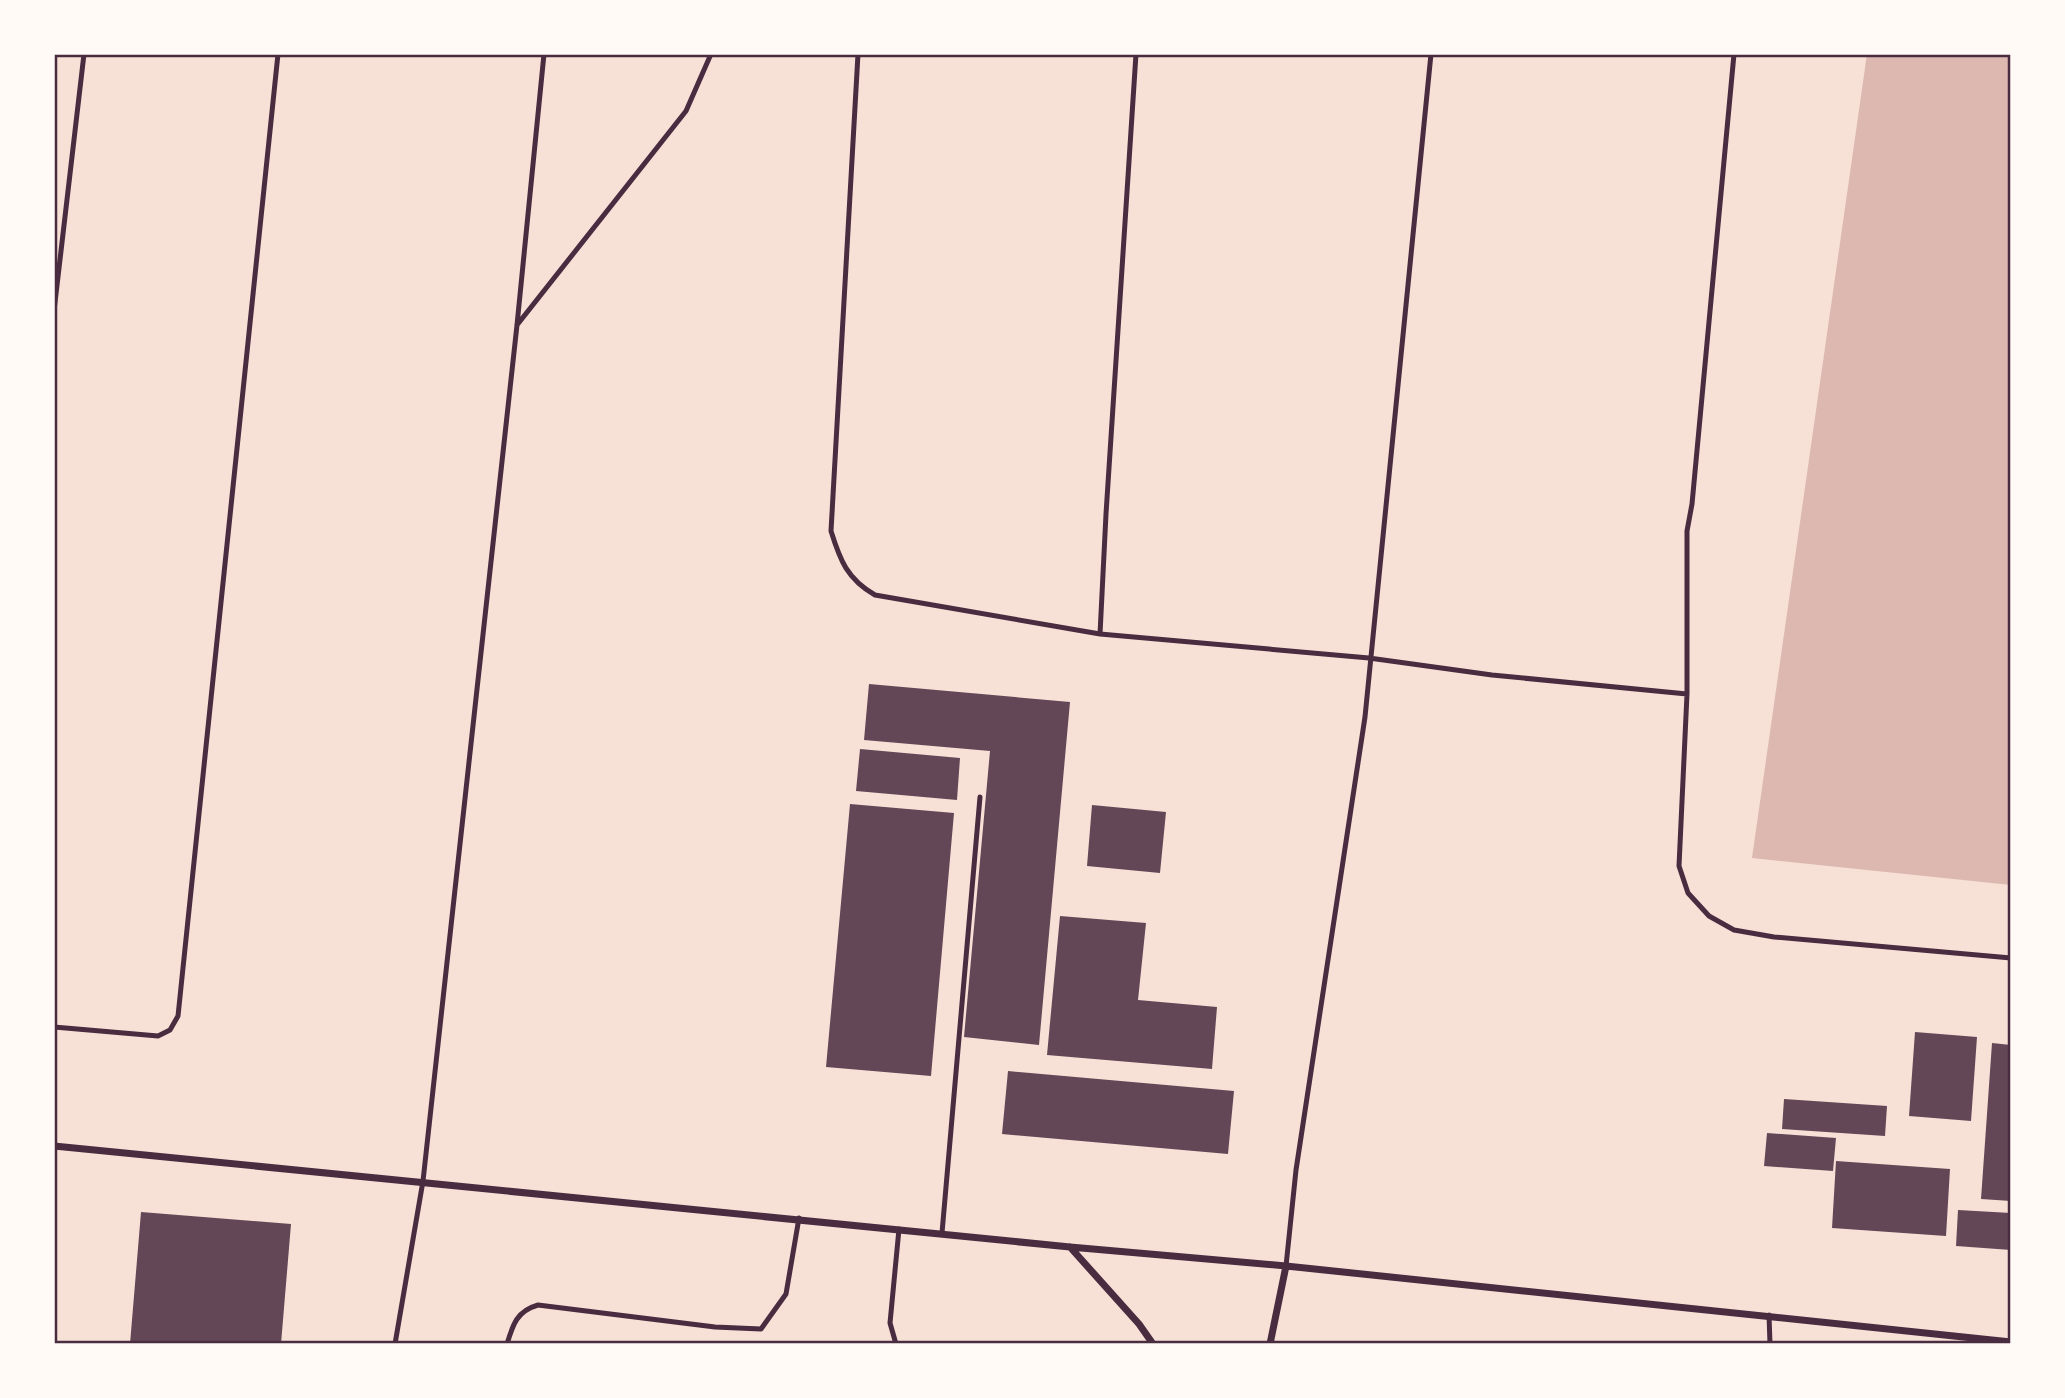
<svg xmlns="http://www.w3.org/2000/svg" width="2065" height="1398" viewBox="0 0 2065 1398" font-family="'Open Sans',sans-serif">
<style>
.water{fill:#dcb8b0}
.building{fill:#644757}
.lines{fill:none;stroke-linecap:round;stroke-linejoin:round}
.service{stroke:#4a2c40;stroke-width:5}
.minor{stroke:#4a2c40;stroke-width:7}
.neatline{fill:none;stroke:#4a2c40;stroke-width:2.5}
</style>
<rect width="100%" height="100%" fill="#f7e1d7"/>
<path class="water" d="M1867,54H2011V885L1752,858Z"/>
<path class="building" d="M869,684L1070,702L1039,1045L964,1037L990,751L864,740Z
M860,749L960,758L957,800L856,791Z
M850,804L954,813L931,1076L826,1067Z
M1092,805L1166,812L1160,873L1087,866Z
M1060,916L1146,923L1138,1000L1217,1007L1212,1069L1047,1055Z
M1915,1032L1977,1037L1971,1121L1909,1116Z
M1992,1043L2011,1045V1201L1981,1199Z
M1008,1071L1234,1091L1228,1154L1002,1134Z
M1784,1099L1887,1106L1885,1136L1782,1129Z
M1767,1133L1836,1138L1833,1171L1764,1166Z
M1836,1161L1950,1169L1946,1236L1832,1228Z
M1958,1210L2011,1213V1250L1956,1246Z
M141,1212L291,1224L281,1344H130Z"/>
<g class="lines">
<path class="service" d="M858,54L831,531C840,560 847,579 875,595L1100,634L1106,514L1136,54
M54,311L84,54
M517,325L686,111L711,54
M1100,634L1369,658L1492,675L1687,694V531L1692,504L1734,54
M1687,694L1679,866L1688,893L1709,916L1734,930L1774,937L2011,958
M54,1027L158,1036L170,1030L178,1016L278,54
M942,1233L980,797
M1286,1266L1296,1170L1365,717L1431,54
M1769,1315L1770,1344
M395,1344L423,1181L517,325L544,54
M507,1344C513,1324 517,1311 538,1305L715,1327L761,1329L786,1294L799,1218
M896,1344L890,1323L899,1229"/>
<path class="minor" d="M54,1146L1070,1247L1286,1266L2011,1342
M1070,1247L1139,1324L1153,1344
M1270,1344L1286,1266"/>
</g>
<rect width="2065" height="1398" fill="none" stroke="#fffaf5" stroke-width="112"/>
<rect x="56" y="56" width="1953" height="1286" class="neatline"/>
</svg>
